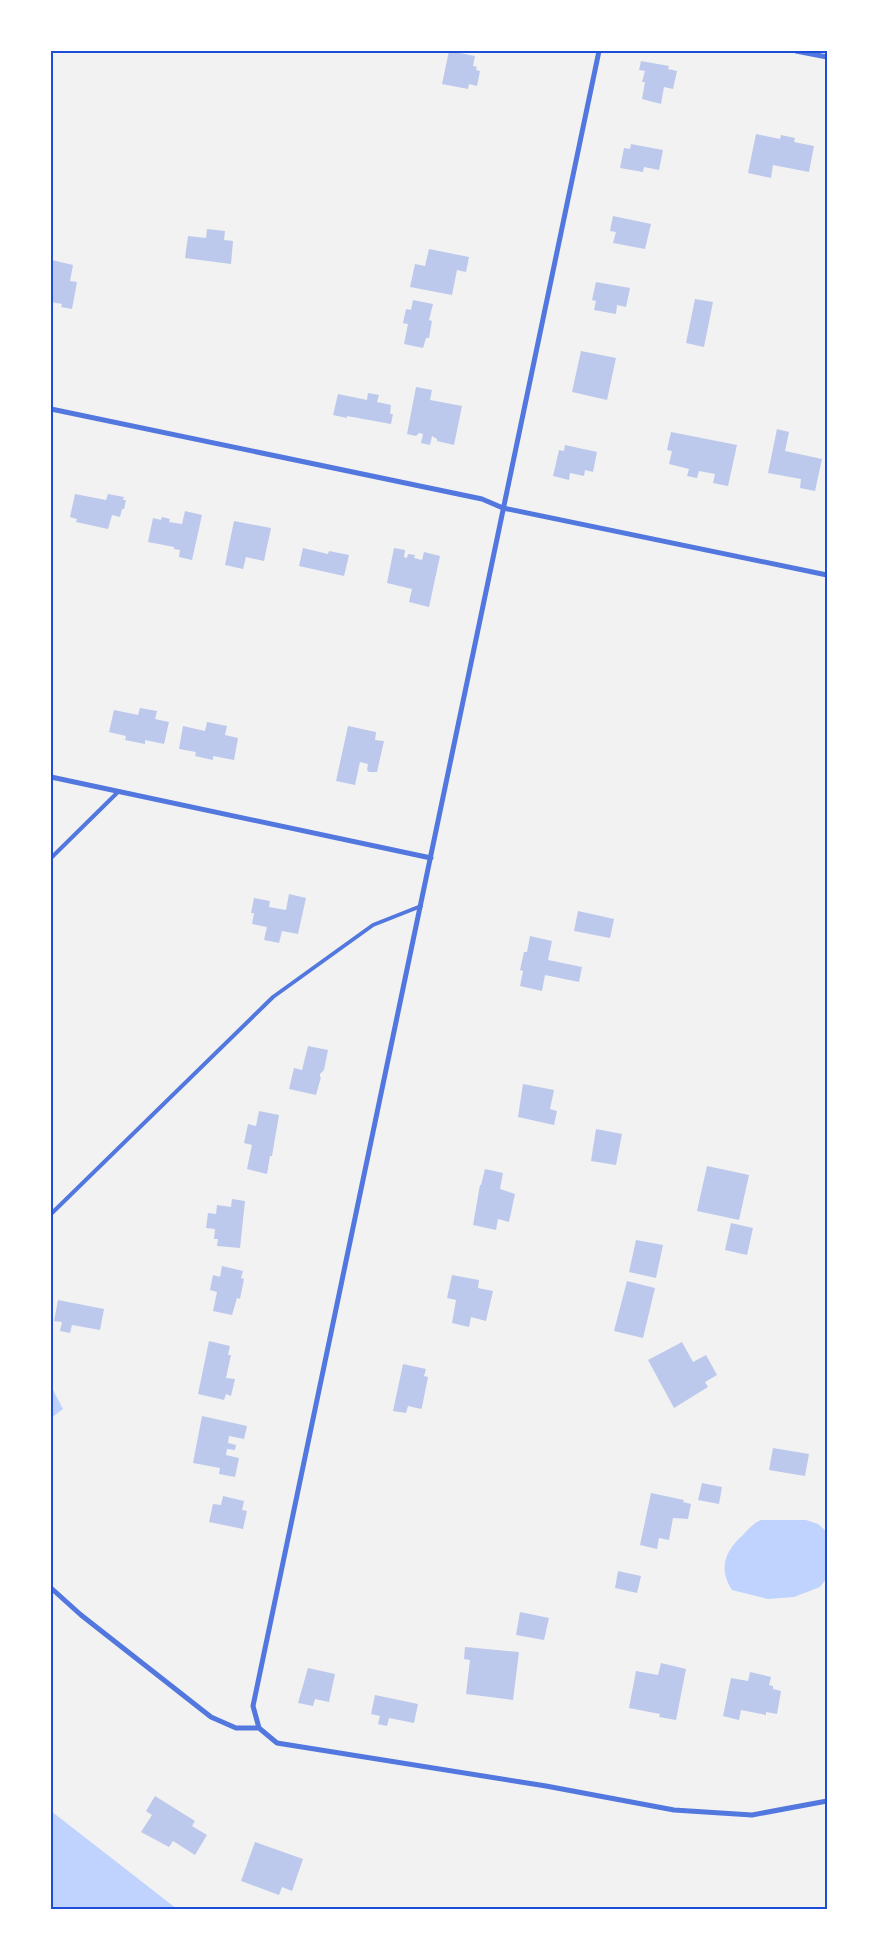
<svg xmlns="http://www.w3.org/2000/svg" width="878" height="1960" viewBox="0 0 878 1960" font-family="Figtree,sans-serif">
<style>
.water{fill:#bfd3fe}
.building{fill:#bdc9ec}
.lines{fill:none;stroke-linecap:round;stroke-linejoin:round}
.service{stroke:#5277de;stroke-width:4}
.minor{stroke:#5277de;stroke-width:5}
.neatline{fill:none;stroke:#1d4ed8;stroke-width:2}
</style>
<rect width="100%" height="100%" fill="#f2f2f2"/>
<path class="water" d="M51,1386L63,1409L51,1418Z
M761,1520H806L818,1524L827,1532V1578L820,1587L794,1597L768,1599L732,1590C718,1568 725,1551 743,1535C748,1529 754,1523 761,1520Z
M51,1811L177,1909H51Z"/>
<path class="building" d="M449,51L475,56L473,66L477,67L476,70L480,71L477,86L469,84L468,89L442,84Z
M641,61L669,66L668,69L677,71L673,89L664,87L661,104L642,99L645,82H642L645,71L639,70Z
M756,134L780,139L781,135L795,138L794,142L814,146L809,172L773,165L771,178L748,173Z
M631,144L663,150L659,170L644,167L643,172L620,168L624,148L630,149Z
M613,216L651,224L645,249L613,243L616,232L610,231Z
M207,229L225,231L224,240L233,241L231,264L185,258L188,236L206,238Z
M429,249L469,257L466,272L457,270L452,295L410,287L415,264L425,266Z
M52,260L73,265L70,281L77,282L72,309L61,307L62,304L51,302Z
M596,282L630,288L626,307L617,305L616,314L594,310L596,301L592,300Z
M695,299L713,302L704,347L686,343Z
M413,300L433,304L429,320L432,321L429,338H426L423,348L404,344L408,324L403,323L406,309L411,310Z
M581,351L616,358L607,400L572,392Z
M416,387L432,390L430,400L462,406L454,445L437,441V439L432,436L430,445L421,443L423,434L419,433L416,436L407,434Z
M368,393L379,395L377,402L391,405L390,414H393L391,424L347,416V418L333,415L338,394L367,400Z
M777,429L789,432L785,451L822,459L815,491L800,488L801,479L768,473Z
M671,432L737,445L728,486L713,483L715,474L699,471L697,478L687,476L689,469L669,464L672,451L667,450Z
M565,445L597,452L593,472L585,470L584,476L570,473L569,480L553,476L559,450L564,451Z
M75,494L106,500L108,494L124,497L123,500H126L124,509H122L120,517L112,515L108,529L76,522L77,519L70,517Z
M185,511L202,515L192,560L179,557L180,550L174,549V547L148,542L153,518L161,520L162,517L170,519L169,522L182,524Z
M234,521L271,528L264,561L246,557L243,569L225,565Z
M303,548L328,554L329,551L349,555L344,576L299,566Z
M394,548L405,550L404,557L407,558L408,554L415,555L414,558L422,560L424,552L440,556L429,607L409,602L412,589L387,583Z
M140,708L157,711L155,719L169,722L164,744L145,740V744L125,740L126,736L109,732L114,710L138,715Z
M207,722L227,726L225,735L238,738L234,760L213,756V760L195,756L196,752L179,749L183,726L205,731Z
M348,726L376,732L375,740L384,741L377,772H369L367,770L368,764L360,762L355,785L336,781Z
M289,894L306,898L298,934L282,931L279,943L264,940L267,927L252,924L254,913H251L254,898L270,901L269,907L286,910Z
M578,911L614,919L610,938L574,931Z
M530,936L552,941L548,960L582,967L579,982L545,975L542,991L520,986L523,971L520,970L524,952H527Z
M308,1046L328,1050L324,1070L320,1074V1077H321L316,1095L289,1089L294,1068L302,1070Z
M523,1084L554,1090L550,1109L557,1111L554,1125L518,1117Z
M259,1111L279,1115L272,1156H270L267,1174L247,1169L252,1145L244,1143L248,1124L256,1126Z
M596,1129L622,1134L616,1165L591,1161Z
M707,1166L749,1175L739,1220L697,1211Z
M485,1169L503,1173L500,1189L515,1194L509,1222L498,1219L496,1230L473,1225L480,1185H481Z
M232,1199L245,1201L240,1248L217,1246L218,1239H214L215,1229L206,1228L208,1213L216,1214L217,1205L231,1207Z
M731,1223L753,1228L747,1255L725,1250Z
M636,1240L663,1245L656,1278L629,1272Z
M222,1266L243,1271L241,1278L244,1279L240,1299L237,1298L232,1315L213,1311L217,1292L210,1290L213,1275L220,1277Z
M452,1275L479,1280L478,1288L493,1291L486,1321L471,1317L469,1327L452,1323L456,1300L447,1298Z
M627,1281L655,1288L643,1338L614,1331Z
M58,1300L104,1309L100,1330L72,1325L70,1333L60,1331L62,1322L54,1321Z
M209,1341L230,1346L228,1355H231L226,1378L235,1379L231,1396L226,1394L224,1400L198,1394Z
M682,1342L693,1362L706,1355L717,1375L705,1382L708,1387L674,1408L648,1360Z
M403,1364L426,1369L424,1376L428,1377L422,1407L421,1409L408,1406L406,1413L393,1411Z
M202,1416L247,1426L244,1439L229,1436L228,1443L236,1445L235,1450L227,1449L226,1455L239,1458L235,1477L219,1474L220,1468L193,1463Z
M773,1448L809,1454L805,1476L769,1470Z
M702,1483L722,1487L719,1504L698,1500Z
M651,1493L684,1500L683,1502L691,1504L688,1519L673,1518L669,1540L659,1538L657,1549L640,1545Z
M223,1496L244,1501L242,1510L247,1511L243,1529L209,1522L213,1504L221,1505Z
M618,1571L641,1576L637,1593L615,1588Z
M520,1612L549,1618L544,1640L516,1635Z
M465,1647L519,1652L513,1700L466,1694L470,1660L464,1659Z
M661,1663L686,1669L676,1720L659,1717L660,1714L629,1708L636,1671L658,1675Z
M308,1668L335,1674L329,1702L315,1699L313,1706L298,1703Z
M750,1672L771,1677L769,1685L773,1686V1689L781,1691L777,1714L766,1712V1715L741,1710L739,1720L723,1716L731,1678L748,1681Z
M375,1695L418,1704L414,1723L389,1718L387,1726L378,1724L380,1716L371,1714Z
M155,1796L195,1821L192,1826L207,1835L195,1855L173,1841L169,1847L141,1832L152,1815L146,1811Z
M255,1842L303,1859L292,1891L282,1887L279,1895L241,1881Z"/>
<g class="lines">
<path class="service" d="M51,858L119,791
M51,1214L273,997L373,925L421,906"/>
<path class="minor" d="M599,51L253,1706L259,1728L277,1743L546,1786L674,1810L752,1815L827,1801
M796,51L827,57
M51,409L482,499L503,508L827,575
M51,777L431,858
M51,1588L81,1615L211,1717L236,1728H259"/>
</g>
<rect width="878" height="1960" fill="none" stroke="#ffffff" stroke-width="105"/>
<rect x="52" y="52" width="774" height="1856" class="neatline"/>
</svg>
